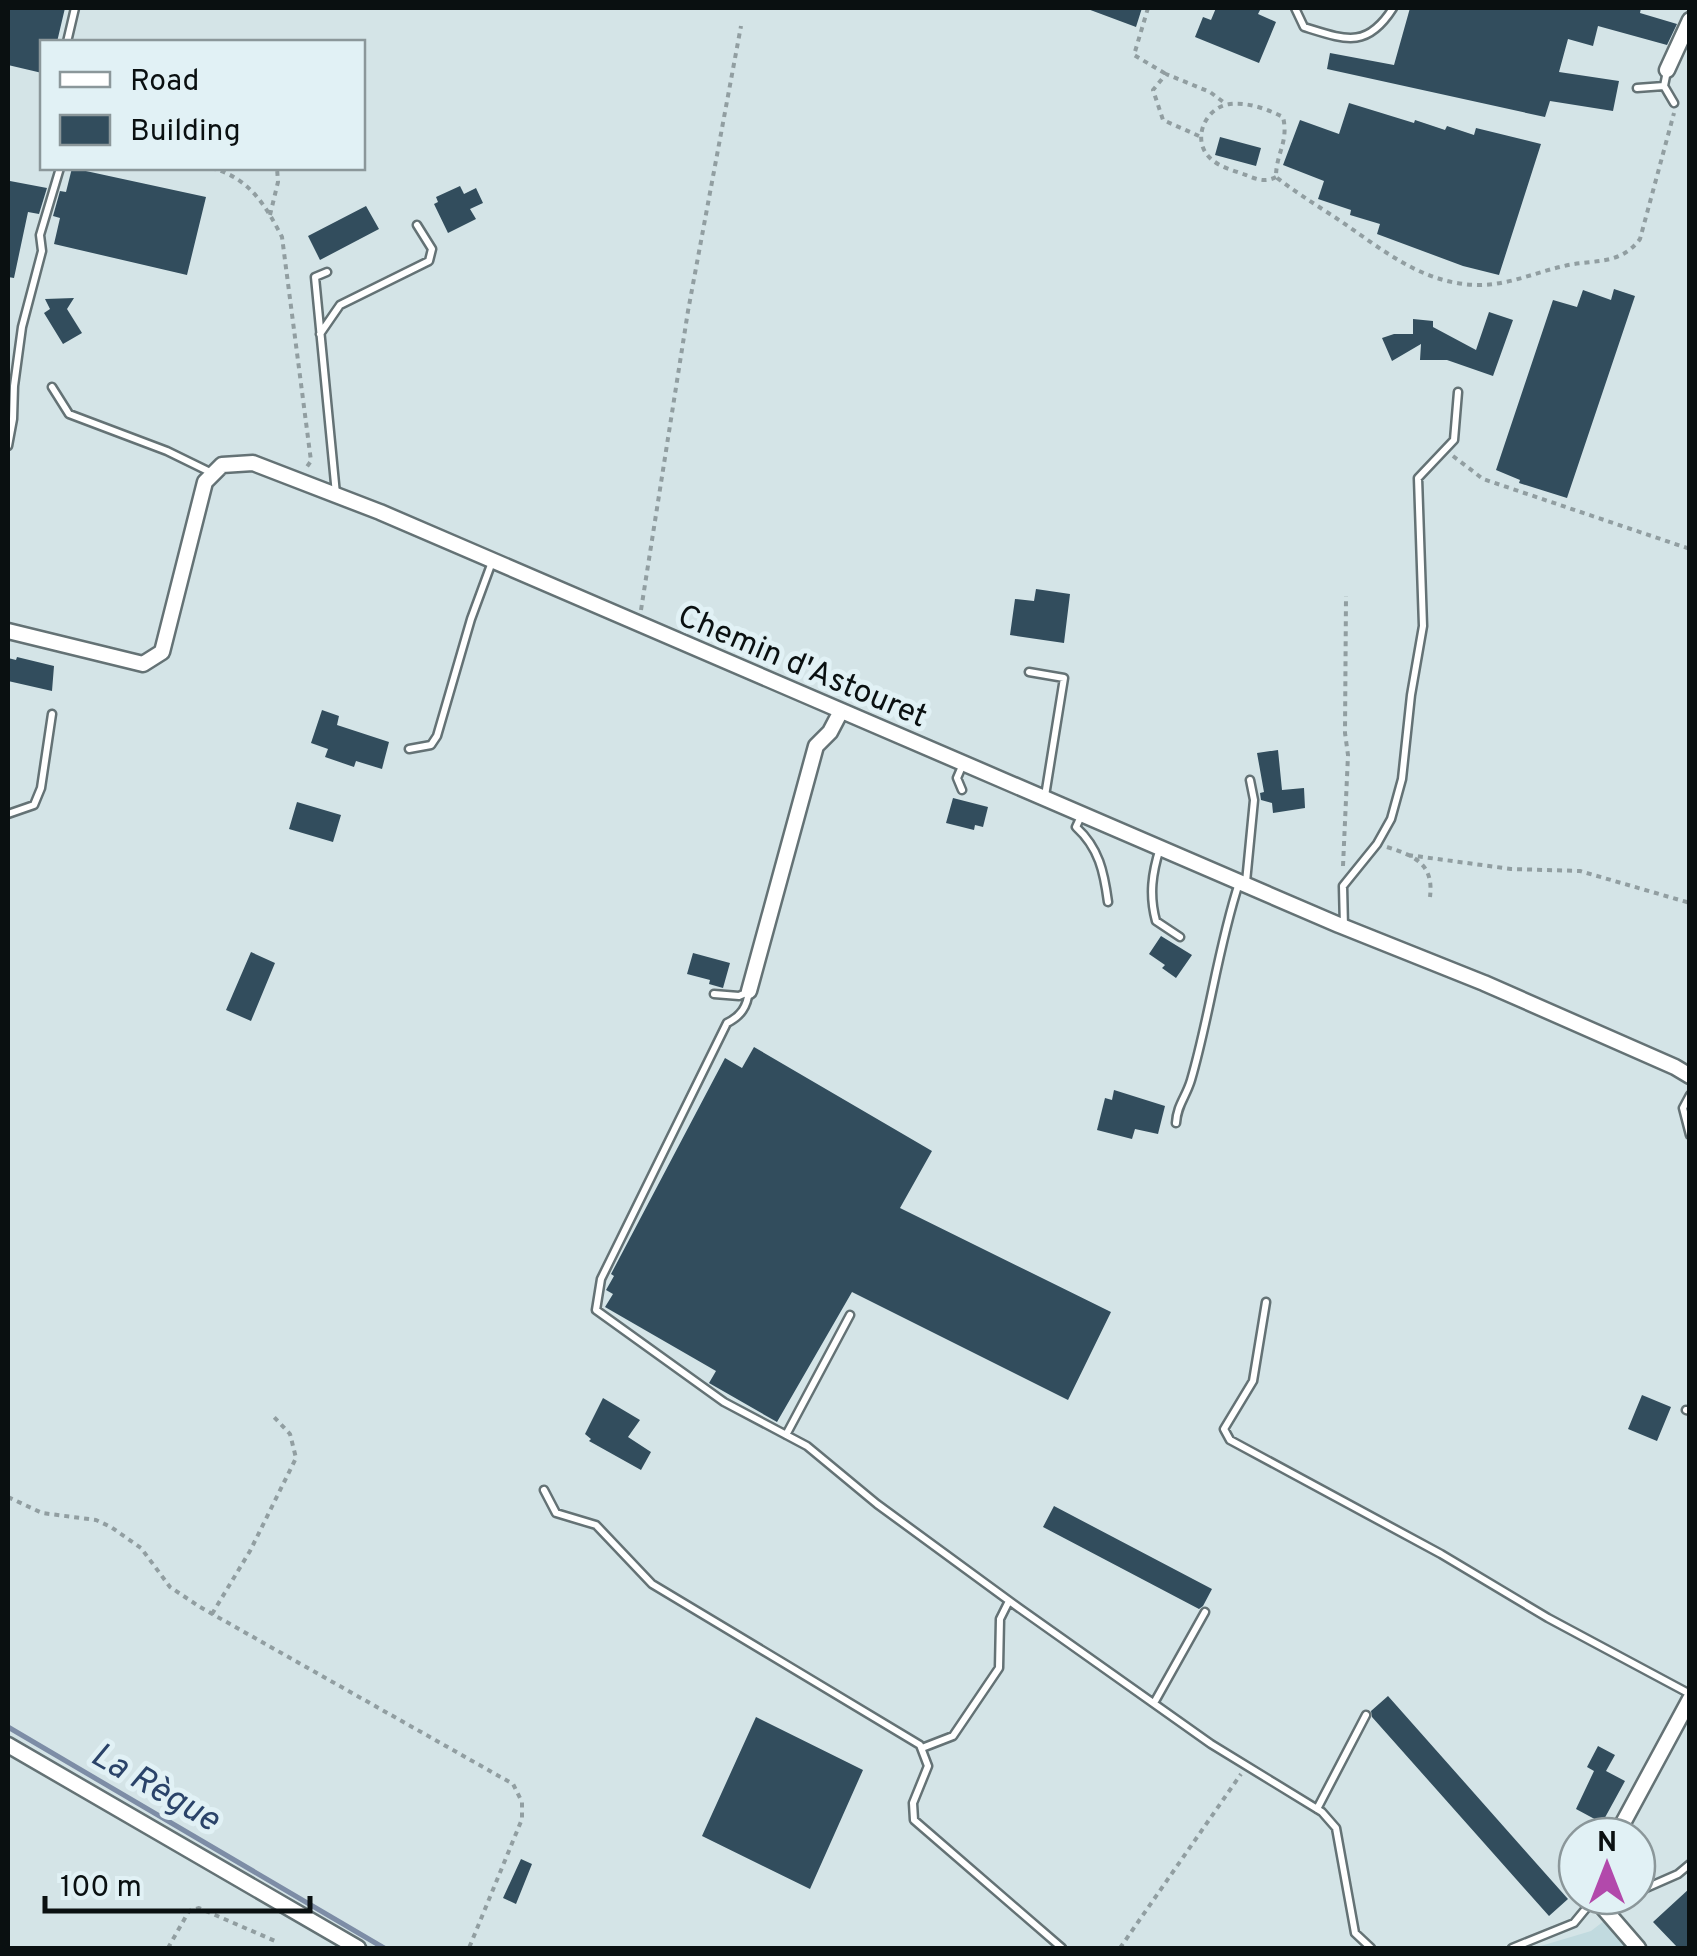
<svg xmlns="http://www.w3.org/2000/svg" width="1697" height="1956" viewBox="0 0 1697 1956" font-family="Overpass,sans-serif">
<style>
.built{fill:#c1dadf}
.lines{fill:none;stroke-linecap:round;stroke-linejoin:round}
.stream{stroke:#7d8da6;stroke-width:5}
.building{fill:#324d5d}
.service-casing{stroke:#647275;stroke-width:11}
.minor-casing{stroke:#647275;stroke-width:19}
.path{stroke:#919ea1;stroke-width:4;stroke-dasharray:5 5;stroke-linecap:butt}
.service{stroke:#fff;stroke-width:6}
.minor{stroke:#fff;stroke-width:14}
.labels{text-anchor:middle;stroke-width:10;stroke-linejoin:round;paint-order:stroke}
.street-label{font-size:32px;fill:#0a1011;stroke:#e1f1f5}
.water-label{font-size:35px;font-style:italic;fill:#2a4369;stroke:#e1f1f5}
</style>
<rect width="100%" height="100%" fill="#d4e4e7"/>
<path class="built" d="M1604,1921L1627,1948H1534L1591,1931Z"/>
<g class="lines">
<path class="stream" d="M8,1727L384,1948"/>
</g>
<path class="building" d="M8,8H65L57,42H42V73L8,65Z
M1085,8H1142L1136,27Z
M1216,8H1261L1258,14L1276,22L1259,63L1195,37L1203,17L1211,20Z
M1410,8H1641L1640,13L1677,24L1667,45L1598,26L1593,46L1568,39L1559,72L1619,81L1613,111L1550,101L1545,117L1327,69L1330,53L1394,65Z
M1349,103L1414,123L1415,120L1445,130L1447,126L1474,135L1476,128L1541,144L1499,275L1463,266L1377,234L1380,224L1350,215L1351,210L1318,199L1324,181L1283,165L1300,120L1339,134Z
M1220,137L1261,148L1256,166L1215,155Z
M72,168L206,197L187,275L54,244L60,218L53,216L60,191L66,192Z
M10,181L47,188L39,214L28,212L14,278L8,277Z
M460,186L464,194L476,188L483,203L470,209L476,219L448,233L434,204L438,202L436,197Z
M366,206L379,229L320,260L308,236Z
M1614,289L1635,296L1567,498L1519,483L1520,480L1496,470L1553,300L1577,307L1583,290L1611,300Z
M74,298L67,309L82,333L63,344L44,313L50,309L45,299Z
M1489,312L1513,320L1493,376L1447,360H1420L1421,344L1392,361L1382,338L1394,334H1413V319L1433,321V327L1476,350Z
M1036,589L1070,594L1064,643L1010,635L1015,599L1034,601Z
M17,657L54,666L52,691L8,681V658L16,660Z
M322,710L339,716L337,725L389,742L382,769L356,761L354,767L325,757L328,749L311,743Z
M1278,750L1282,790L1304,788L1305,808L1273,813L1272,803L1261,800L1260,793L1264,792L1257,753Z
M953,798L988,807L983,827L975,825L974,830L946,823Z
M297,802L341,815L333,842L289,829Z
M1161,936L1192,955L1176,978L1162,968L1165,965L1149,954Z
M251,952L275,963L251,1021L226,1010Z
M693,953L730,963L723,988L709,984L710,980L687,974Z
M754,1047L932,1151L900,1208L1111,1312L1068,1400L852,1292L777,1422L709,1383L716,1371L605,1307L613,1294L606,1290L614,1276L611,1274L725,1058L742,1068Z
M1114,1090L1165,1106L1158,1134L1135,1129L1132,1139L1097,1130L1105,1098L1112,1100Z
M1642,1395L1671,1407L1657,1441L1628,1429Z
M603,1398L640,1420L628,1437L651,1452L641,1470L589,1441L591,1439L585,1434Z
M1054,1506L1212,1589L1203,1606L1199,1609L1043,1527Z
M1388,1696L1568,1899L1549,1916L1372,1717L1371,1711Z
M756,1717L863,1770L810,1889L702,1836Z
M1598,1746L1615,1755L1606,1771L1625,1781L1602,1823L1576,1809L1594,1771L1587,1767Z
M521,1859L532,1864L516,1904L503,1898Z
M1690,1888V1948H1678L1653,1922Z"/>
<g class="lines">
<g class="service-casing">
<path id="service" d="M1295,8L1304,27C1346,40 1367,49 1393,8
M67,42L75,8
M1664,86L1674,103
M1637,88L1664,86L1667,71
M327,272L315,277L336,494
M320,334L340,305L429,261L432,249L417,225
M52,387L69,414L167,451L212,473
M8,446L13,419L14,386L22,327L42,251L40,235L60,168
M1029,672L1064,678L1045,796
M409,749L431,745L437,736L471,619L492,562
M962,790L957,778L963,764
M8,814L34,805L41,788L52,714
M1082,814L1076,827C1099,848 1104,872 1108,902
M1160,848C1152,873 1149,895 1156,921L1180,937
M1246,882L1254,800L1250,780
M1344,927L1343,886L1377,844L1391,819L1402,779L1411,695L1423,626L1418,478L1454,440L1458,392
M749,991C747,1007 741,1016 727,1023L601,1279L596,1310L724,1402L807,1446L877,1504L1019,1608L1211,1744L1322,1812L1336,1828L1355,1933L1371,1948
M714,994L739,996L748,992
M1690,1095L1683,1108L1690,1135
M1176,1123C1177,1105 1186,1097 1191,1080C1210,1015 1218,947 1239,883
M1266,1302L1253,1381L1224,1429L1230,1440L1441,1554L1548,1618L1690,1694
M1686,1410L1690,1411
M786,1435L850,1315
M544,1490L556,1513L596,1525L652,1584L920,1745L928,1766L913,1803L914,1820L1062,1948
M1154,1703L1205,1612
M922,1748L953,1736L999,1668L1000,1619L1009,1601
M1317,1809L1366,1715
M1637,1892L1678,1874L1690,1864
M1600,1904L1629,1896
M1512,1948L1574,1923L1593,1900"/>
</g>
<g class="minor-casing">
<path id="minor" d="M1667,70L1690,20
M8,631L143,664L162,652L205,482L222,465L253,463L380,512L1339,925L1484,983L1675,1067L1690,1076
M749,991L816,746L830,732L841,711
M8,1745L358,1948
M1616,1836L1690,1699
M1593,1896L1638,1948"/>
</g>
<path class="path" d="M1148,8L1134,55L1166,74
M1199,136L1163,120L1153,90L1166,74L1210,92L1226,104
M211,168C248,177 265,204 282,237L311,461L306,468
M1276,177C1265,183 1256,179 1246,175C1235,171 1219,167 1210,158C1191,140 1205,107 1230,104C1248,102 1267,109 1283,117C1289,142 1276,153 1276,177C1294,191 1313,203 1333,216C1380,247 1422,286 1482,285C1511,284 1537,272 1564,266C1593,259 1620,266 1640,239L1674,113
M270,215L278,182L277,168
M1453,456L1483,479L1690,549
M641,610L688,311L741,26
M1387,847C1415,856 1434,864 1430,897
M1408,855L1511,869L1580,871L1690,903
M1343,866L1348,755L1345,733L1346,596
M8,1497L42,1513L96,1520L111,1527L141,1548L170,1587L200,1607L513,1784L522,1802V1819L469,1948
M212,1614L250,1551L296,1458L290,1434L274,1417
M168,1948L189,1911L199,1908L275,1941
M1120,1948L1241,1774"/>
<use href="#service" class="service"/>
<use href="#minor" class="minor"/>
</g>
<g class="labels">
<g class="street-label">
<text transform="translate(803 665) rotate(23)" y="11">Chemin d'Astouret</text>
</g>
<g class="water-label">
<text transform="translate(156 1786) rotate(30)" y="12">La Règue</text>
</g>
</g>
<rect width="1697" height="1956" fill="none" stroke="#0a1011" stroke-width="20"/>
<rect x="40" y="40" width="325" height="130" fill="#e1f1f5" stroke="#8b979a" stroke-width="2.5"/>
<rect x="60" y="72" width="50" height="15" fill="#ffffff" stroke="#8b979a" stroke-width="2.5"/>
<text x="130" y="90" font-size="30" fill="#0a1011">Road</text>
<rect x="60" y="115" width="50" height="30" fill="#324d5d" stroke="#8b979a" stroke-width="2.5"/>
<text x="130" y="140" font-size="30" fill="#0a1011">Building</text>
<g transform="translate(1607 1866)"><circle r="48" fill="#e1f1f5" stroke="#8b979a" stroke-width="2.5"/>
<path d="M0-8L18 38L0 25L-18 38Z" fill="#b249ab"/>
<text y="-15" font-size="28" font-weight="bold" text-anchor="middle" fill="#0a1011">N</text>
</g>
<path d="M45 1896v15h265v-15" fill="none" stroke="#0a1011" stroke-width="5"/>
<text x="60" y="1896" font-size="30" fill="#0a1011" stroke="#e1f1f5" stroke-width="8" paint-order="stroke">100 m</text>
</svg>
